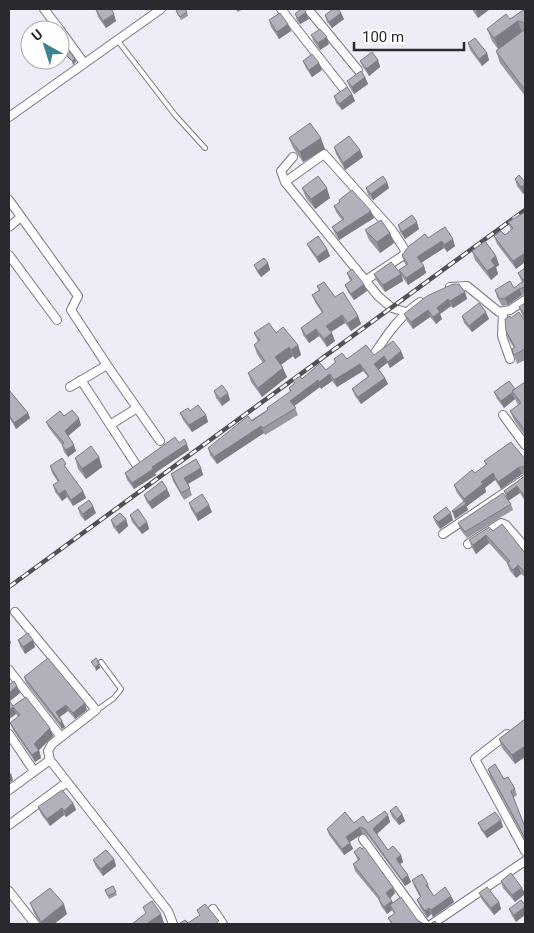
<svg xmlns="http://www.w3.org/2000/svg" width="534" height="933" viewBox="0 0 534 933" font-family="Roboto,sans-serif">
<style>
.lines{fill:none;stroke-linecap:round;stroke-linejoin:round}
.service-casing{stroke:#797982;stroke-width:6}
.minor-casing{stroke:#797982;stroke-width:10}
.service{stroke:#fff;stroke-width:4}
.minor{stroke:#fff;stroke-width:8}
.rail-casing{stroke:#505055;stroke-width:4.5}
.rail{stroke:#fff;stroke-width:2.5;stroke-dasharray:8;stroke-linecap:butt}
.wall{fill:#9898a1}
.shaded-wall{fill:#7c7c83}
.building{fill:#b1b1bb;stroke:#7c7c83}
</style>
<rect width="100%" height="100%" fill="#ededf7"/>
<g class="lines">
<g class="service-casing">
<path id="service" d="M118,41L175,115L205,148
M97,710L114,698L121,689L101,662"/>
</g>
<g class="minor-casing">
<path id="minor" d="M44,9L60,30
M281,9L343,88
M308,9L358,70
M60,30L84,63
M9,117L161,9
M293,157L281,171L285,182L378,296L392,308L406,312
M285,182L324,154L392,230L405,250L404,255L366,280
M9,200L78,296L71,310L107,365L70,387
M9,227L21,217
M9,255L57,320
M450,287L467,286L499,312L510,310L525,300
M503,312L502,336L510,359
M375,353C388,333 400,316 420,302
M107,365L160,441
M81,380L135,463
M503,415L525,445
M110,425L137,408
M443,534L525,479
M468,544L501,523L506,525L525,547
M15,612L96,710L52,744L48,751L50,760L168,911L173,924
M9,670L61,737
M9,734L34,771
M507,734L475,759L525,851
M9,790L50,760
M9,825L66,783
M363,839L425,924
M9,891L35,924
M213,909L223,924
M432,924L525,861"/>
</g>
<use href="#service" class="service"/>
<use href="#minor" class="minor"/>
<g class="rail-casing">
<path id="rail" d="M9,587L525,210"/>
</g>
<use href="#rail" class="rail"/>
</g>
<path class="wall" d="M235,9H243L238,12Z
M472,9H490L478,18L473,11Z
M525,9V96L500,63L496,51L498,49L492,41L487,29L510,19Z
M96,10L116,21L106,28L98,17Z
M176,11L187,12L188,16L181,20Z
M341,13L344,19L332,28L327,22L325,15Z
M295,14L309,19L300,24L297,21Z
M269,20L288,24L291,31L279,39L271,27Z
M311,35L329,44L320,50L314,42Z
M468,43L487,53L489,60L482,66L470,50Z
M378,60L380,67L369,76L363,67L360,61Z
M303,61L319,63L322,70L312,77L306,68Z
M365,77L368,84L354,94L350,88L347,81Z
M352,94L355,101L342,110L336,103L334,96Z
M289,138L325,149L303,162L293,148Z
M334,147L360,150L363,157L345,170L336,154Z
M519,175L523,194L517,186L515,179Z
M302,188L330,198L315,209L306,198Z
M366,188H389L373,200L368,195Z
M339,200L374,218L339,240L335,234L332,227L342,220L336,212L334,206L340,202Z
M525,212V262L516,269L497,244L494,236L505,235L511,230L508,222Z
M398,225L419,229L405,239L400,232Z
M365,230L390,233L394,243L380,253L369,240Z
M428,238L455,246L447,252L444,248L421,263L424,266L426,273L408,285L402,277L403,281L385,292L376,280L374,274H401L399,270L406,265L404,262L402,255Z
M307,244L327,249L330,256L319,263L310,250Z
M472,251L496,256L499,265L496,267L498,274L491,280L475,260Z
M268,263L270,270L261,277L257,272L254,265Z
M525,268V294L522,295L508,305L502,306L497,297L495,290L514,288L522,282L518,273Z
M347,273L367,291L354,300L348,292L345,285L350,281Z
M317,286L335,297L358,316L361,324L351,331L345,323L331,332L335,341L327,347L319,336L309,343L303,335L301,328L322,313L315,302L312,295L319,291Z
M465,292L467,299L453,308L451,306L440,314L442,319L436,324L430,317L413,329L407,321L404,314Z
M525,303V320L523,317L519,307Z
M462,316L489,319L472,332L464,323Z
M511,318L525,321V360L517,364L512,349L514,348L509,340L506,331Z
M254,333H276L298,345L301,355L295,359L293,356L281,365L287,377L262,397L251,382L248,373L263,363L257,354L254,345L258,342Z
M374,355L404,358L390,368L387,363L379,369L388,384L361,404L355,396L352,389L368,377L363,371L337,387L332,381L321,389L320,387L294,406L298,415L265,435L264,433L217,464L210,455L208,448L267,410V408L290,392L289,388L294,384L293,381L326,370L335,363L334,359H347Z
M525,382V436L514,420L510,411L518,405L515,399L504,408L497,399L494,392L515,389Z
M9,390L28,413L30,418L16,429L9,417Z
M214,391L230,400L222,406L216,398Z
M180,413L206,415L208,422L192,432L183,420Z
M64,416L81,425L68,436L76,451L68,457L64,452L62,445L49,428L46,422Z
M179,443L189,450L155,473L156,475L134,489L127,480L125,473Z
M99,457L102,467L86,479L78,469L75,458Z
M525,459V474H522L501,489L495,480L485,488L486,492L467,506L466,505L468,510L455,519L452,511L464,502L457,493L454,485L475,473L486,465L484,461Z
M50,466L68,471L83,491L86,498L73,506L67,497L62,501L55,492L53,485L58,482L52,473Z
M201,468L203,475L188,484L192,495L184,500L173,481L171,474Z
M525,476V501L520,493L508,501L511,504L513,510L467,538L460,529L458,523L506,497L504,491Z
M167,489L170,496L152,509L146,501L144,495Z
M189,503L212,512L198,521L191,509Z
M78,508L96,513L85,521L80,515Z
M130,515L147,522L149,529L142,534L132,522Z
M433,517L453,520L440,529L436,524Z
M126,519L128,526L119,534L113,527L111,520Z
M493,531L525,553V577L521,574L516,578L510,571L507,563L489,543L476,554L472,548L469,540Z
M18,640L35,647L25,654L20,646Z
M24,677L87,710L75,719L68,711L60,717L65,727L62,729L26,683Z
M9,685L17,686L20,693L9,701L13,706L50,728L53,736L39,750L41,758L35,762L13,730L10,723L18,717L16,714L9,719Z
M525,719L515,764L502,748L499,739Z
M488,769L504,779L515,789L517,795L513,798L525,827V840L490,776Z
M73,803L76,810L66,817L64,815L50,826L41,814L38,807Z
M390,811L402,814L405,821L399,825L392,817Z
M388,815L390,822L376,834L388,850L401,855L403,862L400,864L411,882L405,886L368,836L362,834L350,842L353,849L344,855L329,835L327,829L354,823H368Z
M478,823L503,827L487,838L481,830Z
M354,852L395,893L390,898L393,903L424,924H391L388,918L394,914L392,910L387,914L381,906L379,900L355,871L353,864L358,861Z
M114,859L116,866L103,876L96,867L93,860Z
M412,880L428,884L430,890L434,896H451L454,902L433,917L431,914L427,918L420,907L417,900L420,897L414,886Z
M501,881L522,888L525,894L515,902L503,888Z
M113,886L117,895L109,899L105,890Z
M479,893L499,902L501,909L494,915L482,900Z
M30,903L67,914L54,924H40L34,913Z
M525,905L516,922L512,916L509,909Z"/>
<path class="shaded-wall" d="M479,9H490L478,18L476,11Z
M306,12L309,19L300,24L298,18Z
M341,13L344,19L332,28L329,22Z
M114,14L116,21L106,28L103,21Z
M518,21L522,33L499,50L494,38Z
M288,24L291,31L279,39L277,32Z
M327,37L329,44L320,50L318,43Z
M487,53L489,60L482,66L479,59Z
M75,59L76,62L73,65L72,61Z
M378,60L380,67L369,76L366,69Z
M319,63L322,70L312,77L309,70Z
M365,77L368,84L354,94L352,87Z
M352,94L355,101L342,110L339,104Z
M321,138L325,149L303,162L300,152Z
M360,150L363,157L345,170L343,163Z
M387,182L389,188L373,200L371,194Z
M525,184V192L523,194L521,187Z
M327,188L330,198L315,209L311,199Z
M371,211L374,218L339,240L337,233Z
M417,222L419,229L405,239L402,232Z
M390,233L394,243L380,253L377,242Z
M453,239L455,246L447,252L444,245Z
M442,241L444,248L419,264L417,257Z
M327,249L330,256L319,263L317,257Z
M525,253V262L516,269L513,261Z
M496,256L499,265L496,267L498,274L491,280L487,271L491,260Z
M268,263L270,270L261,277L258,271Z
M424,266L426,273L408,285L406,278Z
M401,274L403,281L385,292L383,285Z
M364,284L367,291L354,300L351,294Z
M519,289L522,295L508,305L505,298Z
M465,292L467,299L453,308L450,301Z
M448,299L451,306L440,314L442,319L436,324L433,317L437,308Z
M428,310L430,317L413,329L411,322Z
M486,312L489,319L472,332L469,326Z
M342,315L345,323L329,333L326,326Z
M358,316L361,324L351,331L348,323Z
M316,329L319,336L309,343L306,336Z
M332,333L335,341L327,347L324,339Z
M298,345L301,355L295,359L291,350Z
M289,347L293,356L279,366L275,357Z
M401,351L404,358L390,368L388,362Z
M384,356L387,363L377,371L374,364Z
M360,364L363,371L337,387L334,380Z
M283,368L287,377L262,397L258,388Z
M330,374L332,381L321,389L319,382Z
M385,378L388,384L361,404L358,397Z
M318,380L320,387L293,407L290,401Z
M228,393L230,400L222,406L220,399Z
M512,393L515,399L504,408L501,401Z
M28,413L30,418L16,429L14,423Z
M206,415L208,422L192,432L189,425Z
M79,418L81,425L67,437L65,431Z
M261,426L264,433L217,464L214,457Z
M187,444L189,450L155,473L156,475L134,489L132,483L152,467Z
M74,445L76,451L68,457L66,450Z
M99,457L102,467L86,479L82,469Z
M519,467L522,474L501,489L498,482Z
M201,468L203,475L186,485L184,478Z
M493,473L495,480L485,488L486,492L467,506L464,499L481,482Z
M517,486L520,493L508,501L506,494Z
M167,489L170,496L152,509L149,502Z
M65,490L67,497L62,501L59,494Z
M83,491L86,498L73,506L71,500Z
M466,504L468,510L455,519L453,512Z
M209,505L212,512L198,521L196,514Z
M93,506L96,513L85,521L83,514Z
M451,513L453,520L440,529L438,522Z
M126,519L128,526L119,534L116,527Z
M147,522L149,529L142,534L139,528Z
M486,535L489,543L476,554L473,545Z
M518,565L521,574L516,578L513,570Z
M9,636L11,643L9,645Z
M33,640L35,647L25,654L23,647Z
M99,664L100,668L96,671L95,667Z
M17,686L20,693L9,702V693Z
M85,703L87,710L75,719L73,713Z
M66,705L68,711L58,718L56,712Z
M13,707L16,714L9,719V710Z
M62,721L65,727L62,729L60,723Z
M50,728L53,736L39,750L41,758L35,762L32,755L34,744Z
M525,746V757L515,764L512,755Z
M11,773L13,780L9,784V775Z
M73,803L76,810L66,817L64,811Z
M62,808L64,815L50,826L47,819Z
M402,814L405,821L399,825L397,819Z
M388,815L390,822L375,836L373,829Z
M501,820L503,827L487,838L484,832Z
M360,827L362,834L348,843L346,837Z
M350,843L353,849L344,855L342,849Z
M401,855L403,862L399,865L396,859Z
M114,859L116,866L103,876L101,869Z
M408,875L411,882L405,886L402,880Z
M393,887L395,893L389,900L386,893Z
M522,888L525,894L515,902L512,895Z
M451,896L454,902L433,917L431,910Z
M392,901L395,908L390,905L392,910L387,914L384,907Z
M499,902L501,909L494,915L491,908Z
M64,904L67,914L54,924H41V922Z
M525,907V915L516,922L514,915Z
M429,908L431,914L427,918L425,911Z
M161,914L164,923L162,924H146Z"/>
<path class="building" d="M97,9H111L114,14L103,21L96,10Z
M180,9H185L187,12L180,17L176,11Z
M301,9H304L306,12L298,18L295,14Z
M333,9H338L341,13L329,22L325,15Z
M525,9V23L518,21L494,38L487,29L506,14L510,19Z
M280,13L288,24L277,32L269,20Z
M525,23V90L496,51L524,30Z
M320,29L327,37L318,43L311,35Z
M475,38L487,53L479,59L468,43Z
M70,52L75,59L72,61L66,55Z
M372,52L378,60L366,69L360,61Z
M312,54L319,63L309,70L303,61Z
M361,71L365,77L352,87L347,81Z
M347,87L352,94L339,104L334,96Z
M310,123L321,138L300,152L289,138Z
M349,136L360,150L343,163L334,147Z
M519,175L525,182V184L521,187L515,179Z
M318,176L327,188L311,199L302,188Z
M383,176L387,182L371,194L366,188Z
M352,190L371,211L337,233L332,227L344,219L334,206L340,202L339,200Z
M525,212V232L524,233L525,235V242L524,243L525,244V253L513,261L494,236L501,231L505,235L513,228L508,222Z
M412,215L417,222L402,232L398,225Z
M381,220L390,233L377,242L365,230Z
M445,227L453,239L444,245L442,241L417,257L424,266L406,278L399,270L408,264L402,255L409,246L425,234L428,238Z
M318,236L327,249L317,257L307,244Z
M485,241L496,256L491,260L495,266L487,271L472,251Z
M264,258L268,263L258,271L254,265Z
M391,262L401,274L383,285L374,274Z
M525,268V279L523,280L518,273Z
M352,269L364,284L351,294L345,285L352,280L347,273Z
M525,280V287L519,289L505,298L500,299L495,290L510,281L514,288Z
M324,282L335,297L343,292L358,316L348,323L342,315L326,326L332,333L324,339L316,329L306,336L301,328L323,312L312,295L320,290L317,286Z
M453,284H459L465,292L450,301L448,299L437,308L440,312L433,317L428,310L411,322L404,314L427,296Z
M479,303L486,312L469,326L462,316Z
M525,303V315L519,307Z
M519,312L525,321V349L514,355L512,349L515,347L506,331L505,319L510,316L511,318Z
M269,323L276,333L283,327L298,345L291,350L289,347L275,357L283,368L258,388L248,373L265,361L254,345L260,340L254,333Z
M393,341L401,351L388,362L384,356L374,364L385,378L358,397L352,389L369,376L360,364L334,380L330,374L319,382L318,380L290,401L296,408L263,428L261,426L214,457L208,448L248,416L252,421L268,410L267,408L291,391L289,388L295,383L293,381L300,376L302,379L320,363L326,370L336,362L334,359L342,353L347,359L366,345L374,355Z
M509,381L515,389L512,391L513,392L501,401L494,392Z
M525,382V430L510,411L521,403L512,391Z
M222,385L228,393L220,399L214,391Z
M9,390L28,413L14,423L9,415Z
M198,405L206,415L189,425L180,413L188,408L190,411Z
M72,410L79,418L65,431L74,445L66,450L62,445L64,443L46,422L60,411L64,416Z
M175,437L179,443L184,439L187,444L152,467L153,469L132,483L125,473Z
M511,442L525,459V467H519L498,482L493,473L481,482L483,484L464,499L454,485L472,470L475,473L487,464L484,461Z
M91,446L99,457L82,469L75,458Z
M62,458L66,464L64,465L83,491L71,500L65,490L59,494L53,485L59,481L50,466Z
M196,459L201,468L184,478L190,488L181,493L171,474Z
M525,476V497L517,486L506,494L504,491Z
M162,481L167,489L149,502L144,495Z
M503,493L511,504L465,532L458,523Z
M202,494L209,505L196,514L189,503Z
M89,500L93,506L83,514L78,508Z
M464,501L466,504L453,512L452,511Z
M446,507L451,513L438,522L433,517Z
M138,509L147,522L139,528L130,515Z
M120,513L126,519L116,527L111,520Z
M502,524L525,553V572L518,565L513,570L507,563L510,561L486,535L473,545L469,540L489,527L493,531Z
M28,633L33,640L23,647L18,640Z
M48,658L85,703L73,713L66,705L56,712L62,721L60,723L24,677Z
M96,658L99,664L95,667L91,662Z
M14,681L17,686L9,693V685Z
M26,697L50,728L34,744L39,750L32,755L10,723L20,715L13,707L9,710V700L13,706Z
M525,719V746L512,755L499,739Z
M495,764L504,779L508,777L515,789L511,791L525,827V838L488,769Z
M62,790L73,803L64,811L62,808L47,819L38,807Z
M396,806L402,814L397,819L390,811Z
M385,811L388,815L373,829L388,850L393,846L401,855L396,859L408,875L402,880L365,829L360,827L346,837L350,843L342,849L327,829L345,812L354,823L363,816L368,823Z
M495,812L501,820L484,832L478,823Z
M360,847L362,849L364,847L393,887L386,893L392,901L384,907L379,900L380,898L353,864L360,859L354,852Z
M106,850L114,859L101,869L93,860Z
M511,873L522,888L512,895L501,881Z
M422,874L428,884L426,885L434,896L445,887L451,896L431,910L429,908L425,911L417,900L421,896L412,880Z
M113,886L116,892L108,896L105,890Z
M487,887L499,902L491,908L479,893Z
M50,888L64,904L41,922L30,903Z
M401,897L418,921L424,924H393L388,918L395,913L390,905Z
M521,900L525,905V907L514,915L509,909Z
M152,901L161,914L146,924H132L146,913L143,907Z
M205,904L219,921L215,924H179L185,920L188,923L200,915L197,910Z
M435,921L437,924H430Z"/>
<rect width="534" height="933" fill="none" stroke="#2a2a2e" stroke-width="20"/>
<g transform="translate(45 45) rotate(321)"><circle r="24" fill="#ffffff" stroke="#aaaaab"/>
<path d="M0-4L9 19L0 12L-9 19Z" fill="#3e8290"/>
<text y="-8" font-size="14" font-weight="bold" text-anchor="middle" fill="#2a2a2e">U</text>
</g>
<path d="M354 42v8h110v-8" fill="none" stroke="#2a2a2e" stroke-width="2.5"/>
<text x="362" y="42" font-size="15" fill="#2a2a2e" stroke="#ffffff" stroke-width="4" paint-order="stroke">100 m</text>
</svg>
